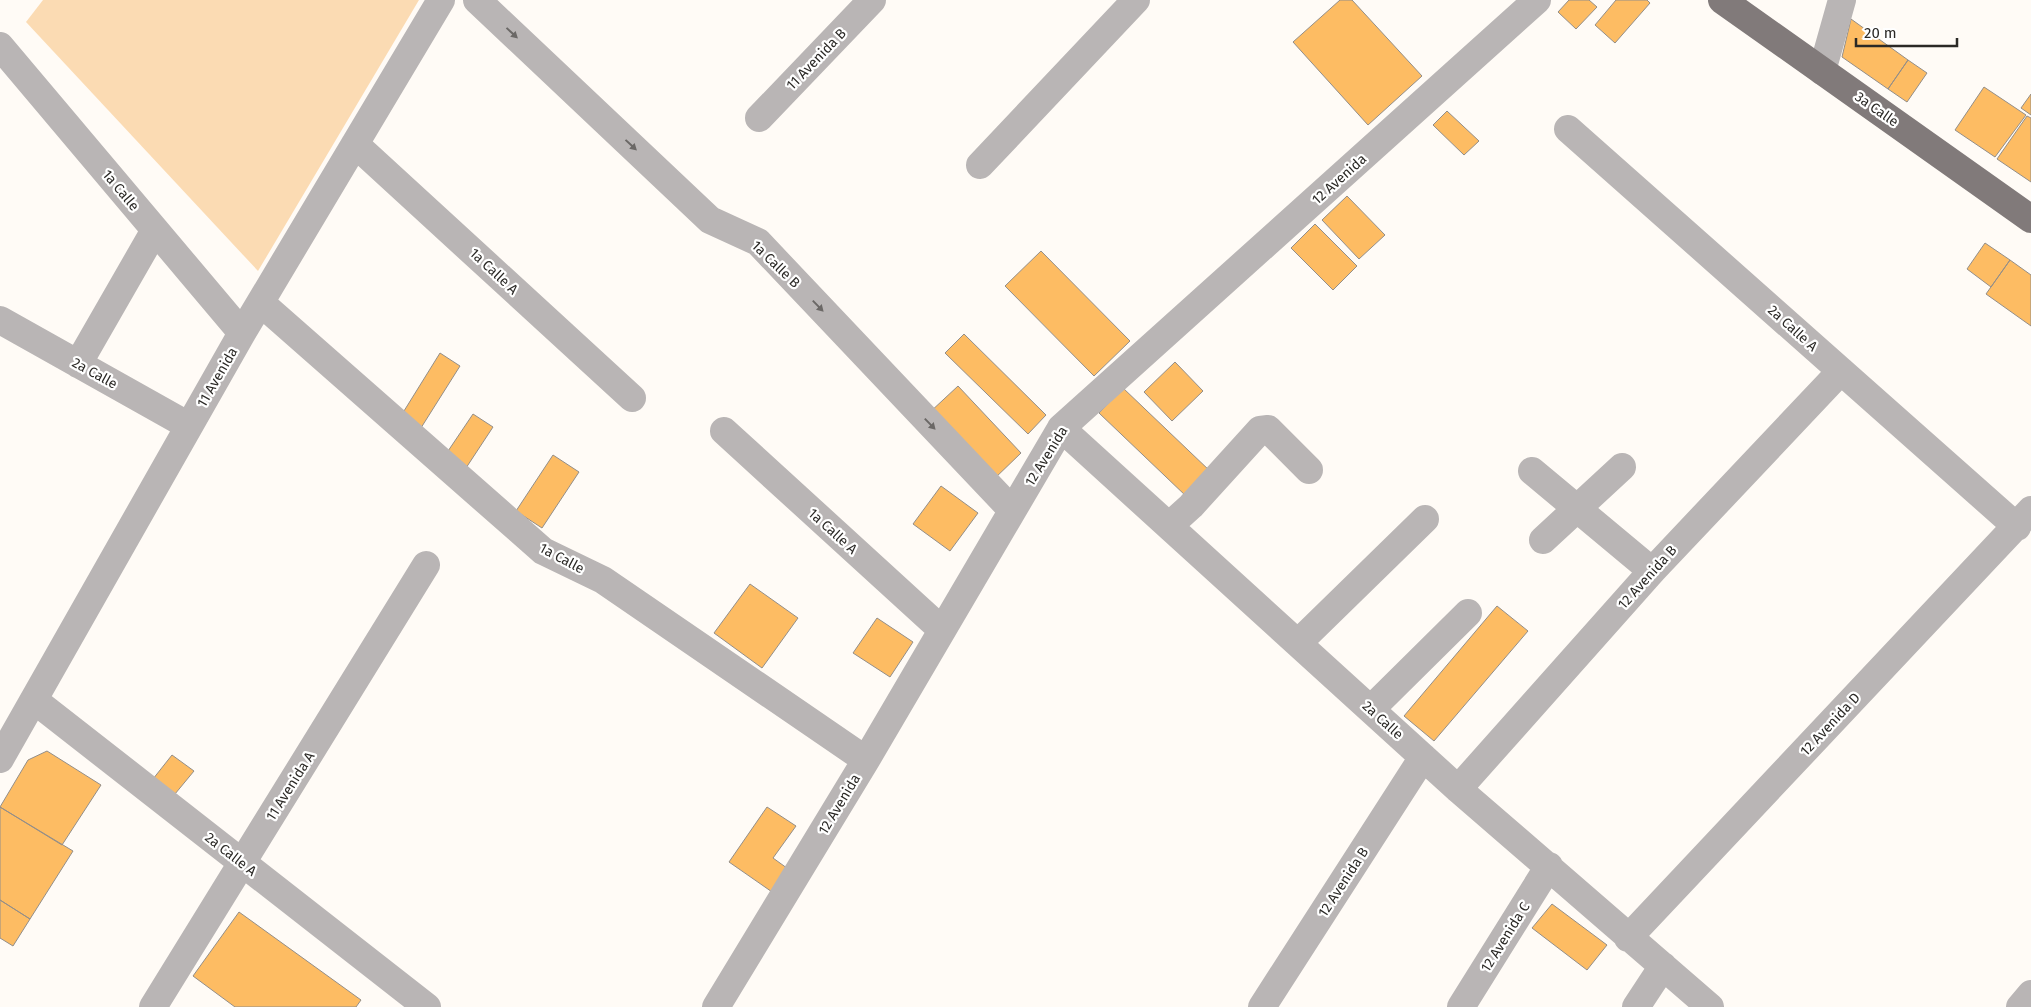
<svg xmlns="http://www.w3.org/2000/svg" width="2031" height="1007" viewBox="0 0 2031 1007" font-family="'Fira Sans',sans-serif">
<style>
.green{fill:#fbdbb3}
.building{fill:#fdbc63;stroke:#938e89}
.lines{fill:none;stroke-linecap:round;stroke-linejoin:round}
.minor{stroke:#b9b5b5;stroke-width:28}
.major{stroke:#817a7a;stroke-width:28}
.oneway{fill:#6b6866}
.labels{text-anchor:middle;stroke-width:4.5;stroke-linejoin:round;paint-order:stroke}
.street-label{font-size:14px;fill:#2b2926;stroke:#fff}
</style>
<rect width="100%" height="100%" fill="#fffbf6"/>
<path class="green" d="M43,0H419L258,271L26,22Z"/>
<path class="building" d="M1340,0H1352L1422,76L1368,125L1293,42Z
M1569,0H1589L1597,7L1576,29L1558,12Z
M1616,0H1647L1650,3L1615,43L1595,25Z
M1851,19L1908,60L1888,89L1842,57Z
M1908,60L1927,73L1907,102L1888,89Z
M1984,87L2026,115L1995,157L1955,130Z
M2031,94V115L2021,108Z
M1447,111L1479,141L1464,155L1433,125Z
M2027,116L2031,118V182L1997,159Z
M1347,196L1385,235L1359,259L1322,220Z
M1315,224L1357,266L1333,290L1291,248Z
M1985,243L2010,260L1991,287L1967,269Z
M1041,251L1130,341L1094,376L1005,286Z
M2010,260L2031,275V326L1986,294Z
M964,334L1046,415L1028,434L945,353Z
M440,353L460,366L419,431L399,419Z
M1175,362L1203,391L1172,421L1144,392Z
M958,386L1021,453L993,480L929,413Z
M1123,388L1211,472L1187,497L1099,413Z
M473,414L493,427L464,471L444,457Z
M553,455L579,472L542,528L516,511Z
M941,486L978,513L950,551L913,524Z
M750,584L798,618L762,668L714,633Z
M1497,606L1528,631L1434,741L1404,716Z
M877,618L913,642L890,677L853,653Z
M47,751L101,785L62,845L0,807L28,760Z
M172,755L194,771L170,800L149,784Z
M0,807L73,851L30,919L0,900Z
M767,807L796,826L773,858L791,871L775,894L729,862Z
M0,900L30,919L13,946L0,938Z
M1552,904L1607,945L1587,970L1532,928Z
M239,912L361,1000L356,1007H235L193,976Z"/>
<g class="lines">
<path class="minor" d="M477,0L710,220L758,242L1012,510
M0,46L242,333
M1822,71L1842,0
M759,118L872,0
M1568,129L2017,527
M355,144L632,398
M980,165L1136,0
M261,303L543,551L603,580L866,760
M0,320L189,426
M78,364L155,230
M1061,428L1458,789L1710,1007
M724,431L942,630
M1532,471L1652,571
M1169,526L1191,506L1260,430L1268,429L1309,470
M1543,540L1622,467
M1298,643L1425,519
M34,700L427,1007
M1371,709L1468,613
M0,759L242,333L441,0
M1458,789L1652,571L1841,371
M1628,938L2031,510
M153,1007L426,565
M716,1007L866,760L1061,428L1537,0
M1262,1007L1423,757
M1461,1007L1549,866
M1636,1007L1663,966
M2020,1007L2031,994"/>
<path class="major" d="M1722,0L2031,219"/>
</g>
<defs><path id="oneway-solid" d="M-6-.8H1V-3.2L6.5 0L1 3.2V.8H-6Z" transform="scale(1.25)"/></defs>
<g class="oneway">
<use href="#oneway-solid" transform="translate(512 33) rotate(43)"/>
<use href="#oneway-solid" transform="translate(631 145) rotate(43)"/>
<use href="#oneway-solid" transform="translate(818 306) rotate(46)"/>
<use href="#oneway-solid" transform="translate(930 424) rotate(46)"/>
</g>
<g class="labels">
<g class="street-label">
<text transform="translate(816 59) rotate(-46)" y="5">11 Avenida B</text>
<text transform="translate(1877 109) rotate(35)" y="5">3a Calle</text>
<text transform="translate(1339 179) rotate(-42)" y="5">12 Avenida</text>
<text transform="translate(121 190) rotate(50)" y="5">1a Calle</text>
<text transform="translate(776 264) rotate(44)" y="5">1a Calle B</text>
<text transform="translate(494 271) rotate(43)" y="5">1a Calle A</text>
<text transform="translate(1793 328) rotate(42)" y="5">2a Calle A</text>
<text transform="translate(95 373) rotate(29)" y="5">2a Calle</text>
<text transform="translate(217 377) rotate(-60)" y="5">11 Avenida</text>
<text transform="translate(1046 456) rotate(-58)" y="5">12 Avenida</text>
<text transform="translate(833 531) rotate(42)" y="5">1a Calle A</text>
<text transform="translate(562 558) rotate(28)" y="5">1a Calle</text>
<text transform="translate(1647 577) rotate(-48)" y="5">12 Avenida B</text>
<text transform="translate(1383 720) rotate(42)" y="5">2a Calle</text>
<text transform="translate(1830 724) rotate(-47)" y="5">12 Avenida D</text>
<text transform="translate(290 786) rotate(-58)" y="5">11 Avenida A</text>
<text transform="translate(839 804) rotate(-59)" y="5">12 Avenida</text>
<text transform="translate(231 854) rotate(38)" y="5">2a Calle A</text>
<text transform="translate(1343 882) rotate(-57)" y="5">12 Avenida B</text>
<text transform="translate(1505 937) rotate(-58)" y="5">12 Avenida C</text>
</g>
</g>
<path d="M1856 38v8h101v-8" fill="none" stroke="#2b2926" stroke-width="2.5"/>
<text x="1864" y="38" font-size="15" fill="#2b2926" stroke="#ffffff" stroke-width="4" paint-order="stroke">20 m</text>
</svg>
